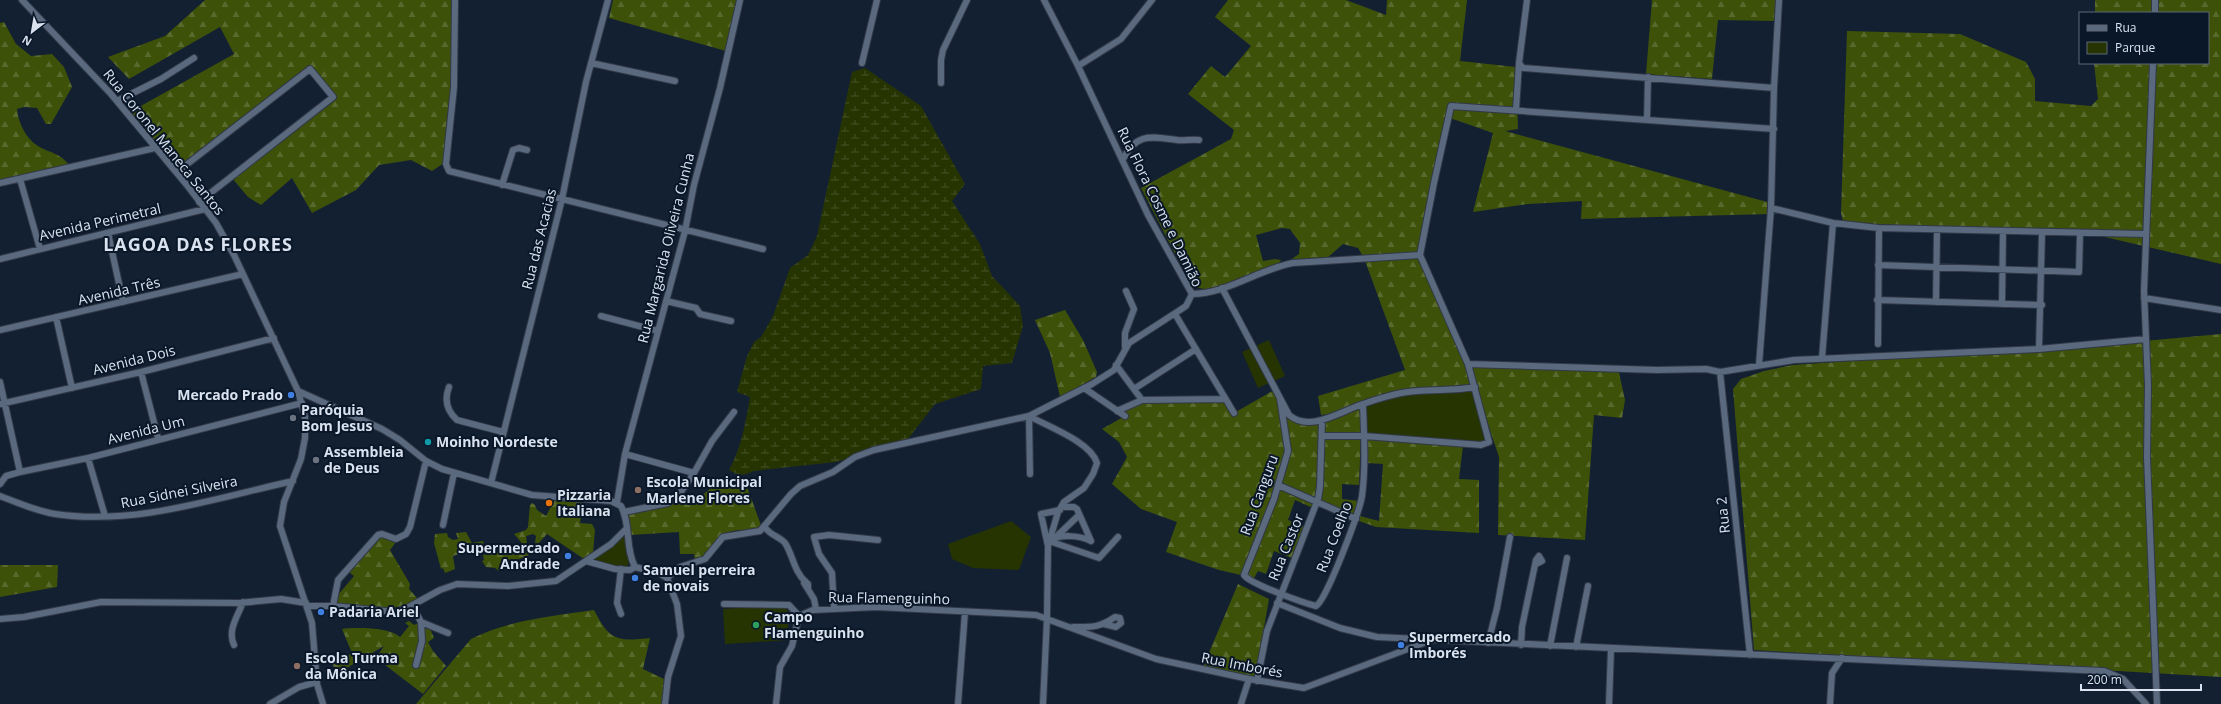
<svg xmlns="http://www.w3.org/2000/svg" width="2221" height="704" viewBox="0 0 2221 704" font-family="'Open Sans',sans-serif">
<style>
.green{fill:#263402}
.forest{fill:url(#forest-firs)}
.wetland{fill:url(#wetland-marsh)}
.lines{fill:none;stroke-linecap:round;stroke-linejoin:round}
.minor-casing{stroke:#313948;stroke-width:8}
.minor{stroke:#5a697e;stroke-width:6}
.shop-dot{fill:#3f7fe0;stroke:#0a1728;stroke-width:1.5}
.worship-dot{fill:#6b7280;stroke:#0a1728;stroke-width:1.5}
.culture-dot{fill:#0f9aa8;stroke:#0a1728;stroke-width:1.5}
.education-dot{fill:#8d6e63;stroke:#0a1728;stroke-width:1.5}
.food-dot{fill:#e8710a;stroke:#0a1728;stroke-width:1.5}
.leisure-dot{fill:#2e9e5b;stroke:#0a1728;stroke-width:1.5}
.labels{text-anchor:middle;stroke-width:4;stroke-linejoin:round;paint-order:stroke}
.street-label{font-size:14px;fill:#d9e2ee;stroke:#0a1728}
.poi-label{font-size:14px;font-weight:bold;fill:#d9e2ee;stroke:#0a1728;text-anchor:start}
.district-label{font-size:18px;font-weight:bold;letter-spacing:1px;fill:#d9e2ee;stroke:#0a1728}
</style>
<defs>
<pattern id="forest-firs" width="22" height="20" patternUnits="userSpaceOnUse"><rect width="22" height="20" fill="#3d5109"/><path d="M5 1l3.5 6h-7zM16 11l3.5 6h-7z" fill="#586a2d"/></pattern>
<pattern id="wetland-marsh" width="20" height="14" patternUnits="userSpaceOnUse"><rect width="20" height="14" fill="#263402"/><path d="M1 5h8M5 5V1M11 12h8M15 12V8" fill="none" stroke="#455127"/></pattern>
</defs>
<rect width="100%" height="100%" fill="#132032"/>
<path class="green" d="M1269,340L1285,376L1258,388L1242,352Z
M1475,387L1488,444L1364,436L1363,404L1397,394Z
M1011,521L1031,537L1019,570L973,568L952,559L948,544Z
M625,533L629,562L627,566L623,568L593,559Z
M787,605L789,640L725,644L723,609Z"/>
<path class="forest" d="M205,0H453C453,54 452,109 444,163L432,171L411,160L379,165L356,190L312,213L292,178L261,205L248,197L232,178L335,97L310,66L179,168L130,112L234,54L220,27L129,79L108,57L165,36Z
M613,0H738L726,51L609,18Z
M1228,0H1346L1386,15L1387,0H1467L1460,61L1516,67L1518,129L1505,131L1771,203L1769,214L1581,219L1582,201L1528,204L1473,212L1493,133L1453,119L1446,124L1419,253L1468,363L1618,368L1625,400L1622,418L1594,415L1585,540L1498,535L1499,457L1471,373V387C1435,388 1397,394 1362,402C1348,405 1336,414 1321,415L1318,396L1405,370L1364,258L1358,248L1343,244L1326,259L1289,261L1299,254L1300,243L1290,229L1282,228L1256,235L1263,261L1275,259L1281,260L1279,263L1209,290L1195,287L1184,271L1141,188L1231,139L1234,130L1188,94L1211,66L1225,77L1251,46L1215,17Z
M1652,0H1777L1776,21L1718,20L1712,79L1646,74Z
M2095,0H2221V264L2079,231L1872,224L1843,221L1841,213L1847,31L1960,34L2026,62L2035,79V101L2091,106L2098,99L2094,63H2208V13H2095Z
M4,22L16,44L31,56L52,54L64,67L72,87L51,124H46L37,108L24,107L17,109C18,122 26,139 38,146C51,154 59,152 69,165L0,183V23Z
M1065,310L1083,340L1097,372L1096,377L1060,397L1050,353L1035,320Z
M2221,334V677L1754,650L1733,389L1741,379L1764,371L1793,365L2144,341Z
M1276,389L1289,415L1308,423L1362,407L1359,485L1342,484V499L1360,501L1356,519L1317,502L1315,509L1295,500L1288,520L1304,527L1292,558L1274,551L1266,574L1258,571L1254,578L1219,570L1166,552L1177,522L1141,509L1112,484L1127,457L1119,442L1102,429L1125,416L1117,411L1143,400L1225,399L1234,413Z
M1367,438L1463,446L1459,479L1479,480V533L1376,527L1359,521L1360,516L1379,521L1383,464L1366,463Z
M738,482L746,484L762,528C750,531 732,528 722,535C711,542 708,555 695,561L694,554H680L679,532L630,535L629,514L680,498L690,502L695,501L716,484L730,485Z
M564,500L581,502L583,504L580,523L592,524L595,530L593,553L584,559L547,534L538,544L535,543L536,536L533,534L526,536L527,544L532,546L534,551C527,559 510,561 500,563L499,571L495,568L486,567L482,561L484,560L483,555L494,552L513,551L514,553L520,552L521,542L514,534L526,530L528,527L530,505L532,503L535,505L537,510L546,516L554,501Z
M466,532L472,543L483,541L485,551L479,553L474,549L453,556L455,569L445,573L443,568L441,569L434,543L435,534L447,533L448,537L453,540L458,539L456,533Z
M382,535L396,542L390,550L410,584L409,589L418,599C391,615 369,607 339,604L337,601L338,595L354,576L349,572Z
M0,565H58L57,587L0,597Z
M1238,584L1269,599L1255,679L1203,667Z
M594,610C609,640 617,642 650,638L643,669L664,679L662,704H416L471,639C508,620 553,616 594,610Z
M409,621L414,625L421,622L429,626L434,638L428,642L433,651L446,666L423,694L376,658L384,646L338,673L332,664L352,653L342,629C356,627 390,627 400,637L409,626L405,623Z"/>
<path class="wetland" d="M865,68L921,106L965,184L952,201L980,244L992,276L1020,306L1023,326L1012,363L983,366L981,389L935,404L905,443L836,462L754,471C743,476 738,476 729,470C741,449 746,421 750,397L737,392L747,356L754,342L761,337L773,316L790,268L808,255L817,236L852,72Z"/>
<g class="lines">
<g class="minor-casing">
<path id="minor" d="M22,0L111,94L186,184L216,223L234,255L298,391L305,417V438L301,459L284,502L280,526L312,623L317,684L323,704
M455,0L454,87L446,164L449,171L763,249
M1527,0L1519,63L1523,68L1774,88
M2155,13V0
M591,63L675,81
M862,63L877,0
M2153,63L2144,291L2148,385L2147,457L2157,704
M1078,66L1121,39L1152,0
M1648,77L1647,120L1774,129
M941,83V60L943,50L967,0
M117,101L161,79L194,58
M1516,110L1519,63
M1123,159C1137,132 1151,137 1177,140C1184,141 1191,139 1199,140
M177,172L310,69L333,97L199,202
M20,179L40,249
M0,183L155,148
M502,185L513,150L519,148L527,150
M1771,208L1833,223L1879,228L2146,234
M108,233L123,302
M0,259L205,209
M1878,265L2079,272L2080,233
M1222,288L1289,415C1310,433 1341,411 1363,404C1380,398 1398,392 1417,391C1436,389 1455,391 1475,387
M1192,294C1227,294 1259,269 1293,263L1420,255
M2144,298L2221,310
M1877,300L2042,305
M666,301L696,308L700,314L731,321
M1936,302L1937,230
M2002,304L2003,231
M1175,314L1234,413
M601,316L658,331
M56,317L72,388
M0,330L243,274
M1878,344L1879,228
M1125,347V333L1134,309L1126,291
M2039,349L2042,232
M1822,358L1833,223
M1468,364L1657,370L1706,369L1720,372L1794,360L2039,349L2146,339
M1116,365L1142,400
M1759,365L1771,208L1774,88L1779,0
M141,372L158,438
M1720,372L1750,655
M0,382L20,472
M449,387C444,400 447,411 457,420L503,432
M1084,388L1125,416
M1134,389L1196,349
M298,391L382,429L400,440L426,461L442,469L532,495L611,501L621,506C631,525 625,548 635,567L659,573L667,578L677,604L681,636L668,677L665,704
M1280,398L1288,451L1274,499L1244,575C1250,584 1304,603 1316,606C1326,602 1360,510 1362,496C1366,466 1364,434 1363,404
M0,404L141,372L274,338
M1117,411L1142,400L1225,399
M1322,436H1364L1481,445L1489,442L1468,364L1420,255L1434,183L1451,106L1647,120
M88,458L105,516
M694,473L712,441L734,412
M491,483L562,199L586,82L608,0
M0,484L6,476L20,472L88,458L302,403
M1278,485L1356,519
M0,496C18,503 36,511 55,514C135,526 216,498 293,481
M617,502L625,454L685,231L694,185L720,88L740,0
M1065,507H1074L1077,509L1091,541
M624,512L668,503L678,496L694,473L625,454
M443,525L454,473
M765,527C769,535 779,536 785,543C793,555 794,572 806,582
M1056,537L1079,515
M1049,541L1099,558L1118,537
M1049,541C1060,534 1079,535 1091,541
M1048,546L1041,514L1060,510
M586,561L615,569L630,570L635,567
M621,569L617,603L621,614
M667,578L680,567L705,559L723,537L760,531L791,494L800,486L833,472L855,457L874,450L1029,416L1030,474
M808,588V584L804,583L814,599L816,609
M1277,603L1340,628L1377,637L2104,671L2123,679L2146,704
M724,604L789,605L799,616
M412,605L421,622L422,641L416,665
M307,606H333L395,612L407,608L440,590L457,584L508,586L556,581L611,544L627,528
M333,606L338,580L378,535L382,534L396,539L406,534L410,527L426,461
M834,608L832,573L819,554L814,537L829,535L878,540
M0,619L24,617L101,602L239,603L281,599L306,603
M421,622L448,633
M1073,627C1091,627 1099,628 1115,617L1120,618L1121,623L1116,627L1104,624
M1488,643L1497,608L1510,537
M234,645C227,630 238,616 243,602
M1521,645L1522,627L1536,560L1539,556L1542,561L1536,564
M1550,646L1567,558
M1576,647L1588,586
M1257,681L1267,631L1318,499L1320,487L1322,420
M270,704L299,687L317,682
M776,704L780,667L792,646L799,616L813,610L876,607L1036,615L1156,659L1249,679L1304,688L1429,641
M958,704L965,612
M1043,704L1047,618L1048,546L1058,512L1064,502L1084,488L1093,474L1097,463C1091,442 1047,426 1029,416L1092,384L1114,370L1129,343L1180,310L1186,306L1192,294L1148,215L1078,66L1044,0
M1241,704L1249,679
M1609,704L1611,649
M1830,704L1832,673L1842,658"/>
</g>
<use href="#minor" class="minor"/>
</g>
<g class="shop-dot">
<circle cx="291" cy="395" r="4"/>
<circle cx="568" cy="556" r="4"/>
<circle cx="635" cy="578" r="4"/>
<circle cx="321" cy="612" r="4"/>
<circle cx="1401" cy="645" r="4"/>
</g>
<g class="worship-dot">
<circle cx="293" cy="418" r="4"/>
<circle cx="316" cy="460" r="4"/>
</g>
<circle class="culture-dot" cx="428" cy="442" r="4"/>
<g class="education-dot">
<circle cx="638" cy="490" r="4"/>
<circle cx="297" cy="666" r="4"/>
</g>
<circle class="food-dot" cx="549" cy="503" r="4"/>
<circle class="leisure-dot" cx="756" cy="625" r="4"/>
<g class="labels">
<g class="street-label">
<text transform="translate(164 142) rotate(51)" y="5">Rua Coronel Maneca Santos</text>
<text transform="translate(1160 207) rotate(64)" y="5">Rua Flora Cosme e Damião</text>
<text transform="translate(100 222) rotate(-13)" y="5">Avenida Perimetral</text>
<text transform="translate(539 239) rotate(-76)" y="5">Rua das Acacias</text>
<text transform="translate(666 248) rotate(-76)" y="5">Rua Margarida Oliveira Cunha</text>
<text transform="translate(119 291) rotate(-13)" y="5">Avenida Três</text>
<text transform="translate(134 360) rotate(-14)" y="5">Avenida Dois</text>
<text transform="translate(146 430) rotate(-14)" y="5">Avenida Um</text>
<text transform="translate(179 492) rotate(-11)" y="5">Rua Sidnei Silveira</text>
<text transform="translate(1259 495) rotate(-70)" y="5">Rua Canguru</text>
<text transform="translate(1723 515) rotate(-96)" y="5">Rua 2</text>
<text transform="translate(1334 537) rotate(-69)" y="5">Rua Coelho</text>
<text transform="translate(1286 547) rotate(-68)" y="5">Rua Castor</text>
<text transform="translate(889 598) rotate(1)" y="5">Rua Flamenguinho</text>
<text transform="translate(1242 665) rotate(11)" y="5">Rua Imborés</text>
</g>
<g class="poi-label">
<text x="283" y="400" text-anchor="end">Mercado Prado</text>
<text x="301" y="415">Paróquia<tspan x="301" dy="16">Bom Jesus</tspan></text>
<text x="436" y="447">Moinho Nordeste</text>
<text x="324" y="457">Assembleia<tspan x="324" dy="16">de Deus</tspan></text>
<text x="646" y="487">Escola Municipal<tspan x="646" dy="16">Marlene Flores</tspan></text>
<text x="557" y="500">Pizzaria<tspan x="557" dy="16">Italiana</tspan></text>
<text x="560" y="553" text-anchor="end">Supermercado<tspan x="560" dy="16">Andrade</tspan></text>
<text x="643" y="575">Samuel perreira<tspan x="643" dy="16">de novais</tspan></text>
<text x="329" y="617">Padaria Ariel</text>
<text x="764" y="622">Campo<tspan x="764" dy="16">Flamenguinho</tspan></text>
<text x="1409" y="642">Supermercado<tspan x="1409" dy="16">Imborés</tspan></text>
<text x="305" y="663">Escola Turma<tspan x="305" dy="16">da Mônica</tspan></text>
</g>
<g class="district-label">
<text x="198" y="251">LAGOA DAS FLORES</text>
</g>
</g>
<rect x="2079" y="12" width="130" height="52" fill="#0a1728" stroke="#5d6877"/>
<rect x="2087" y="25" width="20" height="6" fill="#5a697e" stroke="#5d6877"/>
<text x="2115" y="32" font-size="12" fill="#d9e2ee">Rua</text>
<rect x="2087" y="42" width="20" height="12" fill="#263402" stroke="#5d6877"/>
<text x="2115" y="52" font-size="12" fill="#d9e2ee">Parque</text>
<g transform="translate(32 32) rotate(211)" stroke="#0a1728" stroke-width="3" paint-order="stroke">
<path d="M0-3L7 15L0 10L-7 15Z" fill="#d9e2ee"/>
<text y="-6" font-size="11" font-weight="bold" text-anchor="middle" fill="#d9e2ee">N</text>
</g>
<path d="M2081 684v6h120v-6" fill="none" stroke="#d9e2ee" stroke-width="2"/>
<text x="2087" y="684" font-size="12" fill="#d9e2ee" stroke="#0a1728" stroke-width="3" paint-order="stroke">200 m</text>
</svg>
